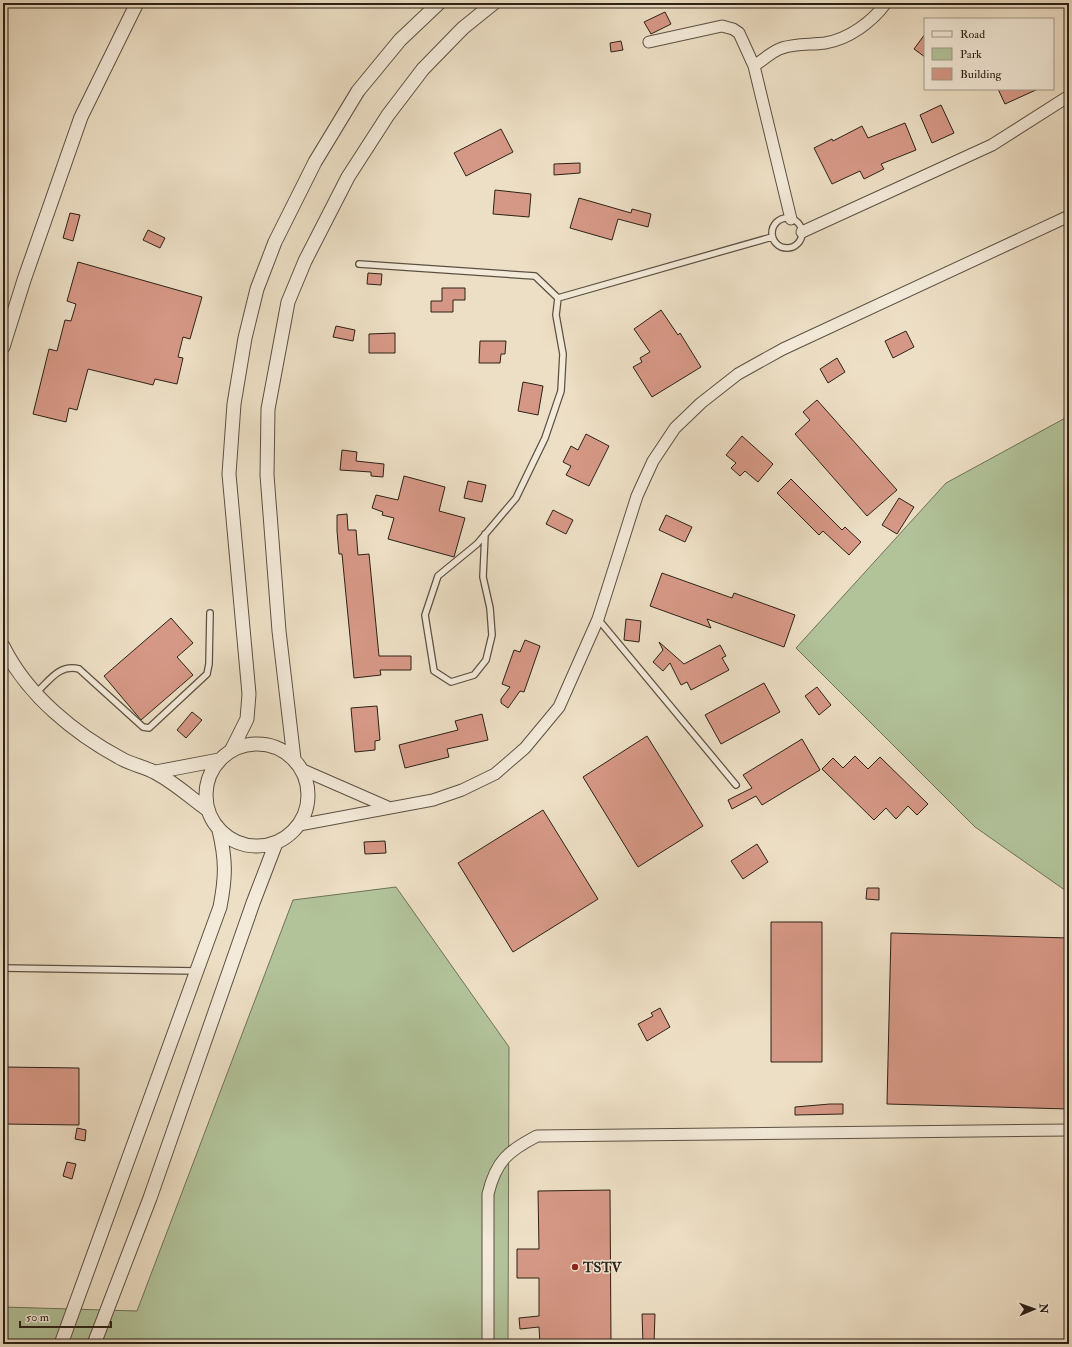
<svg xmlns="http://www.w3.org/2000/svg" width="1072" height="1347" viewBox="0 0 1072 1347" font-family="'IM FELL Double Pica',serif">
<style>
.green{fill:#b2c39a;stroke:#6f7258}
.building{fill:#d69886;stroke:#2c2217}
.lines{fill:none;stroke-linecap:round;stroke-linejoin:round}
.service-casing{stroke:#5c5142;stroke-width:8}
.minor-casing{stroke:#5c5142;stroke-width:13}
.tertiary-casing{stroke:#5c5142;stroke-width:15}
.service{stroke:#f3ead9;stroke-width:5.5}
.minor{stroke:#f3ead9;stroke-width:11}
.tertiary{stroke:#f3ead9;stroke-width:13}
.poi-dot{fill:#8f2418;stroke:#f3ead9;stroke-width:1.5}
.labels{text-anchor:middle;stroke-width:3;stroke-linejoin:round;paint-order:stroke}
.poi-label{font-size:14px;font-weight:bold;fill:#2c2217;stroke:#f3ead9;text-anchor:start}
</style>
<rect width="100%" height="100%" fill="#eddfc5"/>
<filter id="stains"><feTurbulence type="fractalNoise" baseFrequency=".005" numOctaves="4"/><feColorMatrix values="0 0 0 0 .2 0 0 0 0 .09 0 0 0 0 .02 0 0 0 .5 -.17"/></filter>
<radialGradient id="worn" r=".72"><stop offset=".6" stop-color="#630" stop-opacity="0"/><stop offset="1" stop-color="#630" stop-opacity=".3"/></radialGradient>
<path class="green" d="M1069,416V893L975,827L796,648L946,483Z
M396,887L509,1047L508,1344H3V1307L137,1311L293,900Z"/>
<path class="building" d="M665,12L671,24L651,34L644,22Z
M925,34V57L914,49Z
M621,41L623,50L611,52L610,43Z
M998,89H1038L1005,104Z
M941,105L954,133L932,143L920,115Z
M905,123L916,150L881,164L884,169L864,179L860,171L832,184L814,148L832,139L833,141L862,126L868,138Z
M501,129L513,152L466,176L454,153Z
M580,163V173L554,175V164Z
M495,190L531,194L529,217L493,214Z
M579,198L631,213L632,209L651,214L648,227L618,219L612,240L570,228Z
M70,213L80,215L73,241L63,238Z
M148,230L165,238L160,248L143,240Z
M78,262L202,297L190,339L183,337L178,357L183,358L177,384L155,379L153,385L88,369L77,410L69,408L66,422L33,414L49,349L57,351L65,320L71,321L76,304L67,301Z
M368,273L382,274L381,285L367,284Z
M442,288H465V300H453V312H431V301H442Z
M661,310L678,335L680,333L701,367L652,397L633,367L642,362L640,358L650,352L634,329Z
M336,326L355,330L353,341L333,337Z
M906,331L914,347L893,358L885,341Z
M395,333V353H369V334Z
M480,341H506L505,354H501L500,363H479Z
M837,358L845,372L828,383L820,369Z
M523,382L543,386L538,415L518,411Z
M817,400L897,490L867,516L795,434L810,420L803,412Z
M586,434L609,446L589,486L566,475L571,466L563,462L571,446L578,450Z
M742,436L773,464L758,482L745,471L740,476L731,468L736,463L726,455Z
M342,450L357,452L356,461L384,464L383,477L371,476V472L340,470Z
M404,476L445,487L439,511L465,518L454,557L388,539L394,518L382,515L383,512L372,508L376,495L398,500Z
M791,479L842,530L845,527L861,542L849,555L823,531L819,535L777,493Z
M468,481L486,485L482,502L464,498Z
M899,498L914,507L897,534L882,525Z
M553,510L573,520L566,534L546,524Z
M347,514L348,530H356L358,555L369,554L379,656H411V670H380L381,675L354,678L342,554H339L337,531V515Z
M666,515L692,527L685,542L659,530Z
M662,573L732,598L734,593L795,615L784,647L707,619L711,628L650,606Z
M171,618L193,643L177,657L193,675L141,720L104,676Z
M626,619L641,621L639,642L624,640Z
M525,640L540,646L524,692L520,691L508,708L501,703V699L510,687L502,684L514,650L520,652Z
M659,642L684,664L720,645L726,656L722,658L729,670L691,690L687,682L681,685L670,663L663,671L653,662L663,650Z
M764,683L780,712L721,744L705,715Z
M817,687L831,705L819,715L805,696Z
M377,706L380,740L375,741V750L355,752L351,708Z
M192,712L202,720L186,738L177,730Z
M482,714L488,740L447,749L449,757L405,768L399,745L458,730L455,721Z
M647,736L703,826L638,867L583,777Z
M802,739L820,770L762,805L756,796L732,809L728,800L752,788L743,775Z
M855,756L868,769L880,757L928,804L917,815L908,806L896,819L886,808L874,820L822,769L833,758L843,768Z
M543,810L598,899L513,952L458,863Z
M385,841L386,853L365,854L364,842Z
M757,844L768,862L743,879L731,861Z
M867,888H879V900L866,899Z
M771,922H822V1062H771Z
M891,933L1069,938V1109L887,1104Z
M660,1008L670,1027L647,1041L638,1024L653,1016L651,1013Z
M3,1067L79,1068V1125L3,1124Z
M830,1104H843V1114L795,1115V1107Z
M77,1128L86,1130L85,1141L75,1139Z
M67,1162L76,1164L72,1179L63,1176Z
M610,1190L611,1344H540L539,1327L520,1329L519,1318L539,1316V1278H517V1249H539L538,1191Z
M642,1314H655L654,1344H643Z"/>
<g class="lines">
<g class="service-casing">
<path id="service" d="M772 233a15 15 0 1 1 30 0a15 15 0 1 1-30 0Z
M359,264L535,276L558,298
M485,534L483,577L490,608L492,635L486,660L474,675L451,682L434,671L425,615L438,576L477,544L516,498L545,438L561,391L563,354L556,315L558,298L772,237
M598,619L736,785
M36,693C50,680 59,664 79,669L143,727L149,728L207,674L209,664L210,613
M3,968L196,971"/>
</g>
<g class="minor-casing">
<path id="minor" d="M649,42L722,26L733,29L739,33L754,66L791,219
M754,66C762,61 772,51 782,48C797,43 811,45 825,43C849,39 872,22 886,3
M802,232L992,145L1069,96
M303,770L390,808
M299,825L433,800L462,790L495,774L525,748L559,707L598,619L637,496L653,461L675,428L701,403L738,374L783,349L1069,216
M488,1344V1194C496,1161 508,1151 537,1136L1069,1130"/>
</g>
<g class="tertiary-casing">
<path id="tertiary" d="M3,347L24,280L81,117L137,3
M3,646C27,695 75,734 122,759C133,765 146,767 156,773C175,783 191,798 208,810
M206 795a51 51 0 1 1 102 0a51 51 0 1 1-102 0Z
M232,749L247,719L249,694L229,474L234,404L245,338L257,289L275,242L315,162L358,91L400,40L439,3
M294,759L279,631L267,475L268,409L288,302L305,261L348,177L388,115L423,69L463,28L494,3
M156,772L219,760
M61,1344L220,907C226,876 226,860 219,830
M94,1344L150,1198L253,903L276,843"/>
</g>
<use href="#service" class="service"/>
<use href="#minor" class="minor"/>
<use href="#tertiary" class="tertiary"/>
</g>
<circle class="poi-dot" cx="575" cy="1267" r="4"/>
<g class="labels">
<g class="poi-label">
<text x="583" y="1272">TSTV</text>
</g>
</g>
<rect width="1072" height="1347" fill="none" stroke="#eddfc5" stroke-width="16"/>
<rect x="4" y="4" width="1064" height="1339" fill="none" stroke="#2c2217" stroke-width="2"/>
<rect x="8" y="8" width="1056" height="1331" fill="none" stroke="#2c2217"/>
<rect x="924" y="18" width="130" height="72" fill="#f3ead9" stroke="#a39a8b"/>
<rect x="932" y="31" width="20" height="6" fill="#f3ead9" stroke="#a39a8b"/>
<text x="960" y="38" font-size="12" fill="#2c2217">Road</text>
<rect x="932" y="48" width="20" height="12" fill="#b2c39a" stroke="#a39a8b"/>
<text x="960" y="58" font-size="12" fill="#2c2217">Park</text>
<rect x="932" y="68" width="20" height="12" fill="#d69886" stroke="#a39a8b"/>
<text x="960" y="78" font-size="12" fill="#2c2217">Building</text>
<g transform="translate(1034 1309) rotate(88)" stroke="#f3ead9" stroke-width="3" paint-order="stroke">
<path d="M0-3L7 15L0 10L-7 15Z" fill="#2c2217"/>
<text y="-6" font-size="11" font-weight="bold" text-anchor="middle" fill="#2c2217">N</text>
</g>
<path d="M20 1321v6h91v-6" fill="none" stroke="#2c2217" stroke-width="2"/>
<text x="26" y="1321" font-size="12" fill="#2c2217" stroke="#f3ead9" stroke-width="3" paint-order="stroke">50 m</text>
<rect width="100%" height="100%" filter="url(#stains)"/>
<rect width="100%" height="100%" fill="url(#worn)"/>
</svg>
